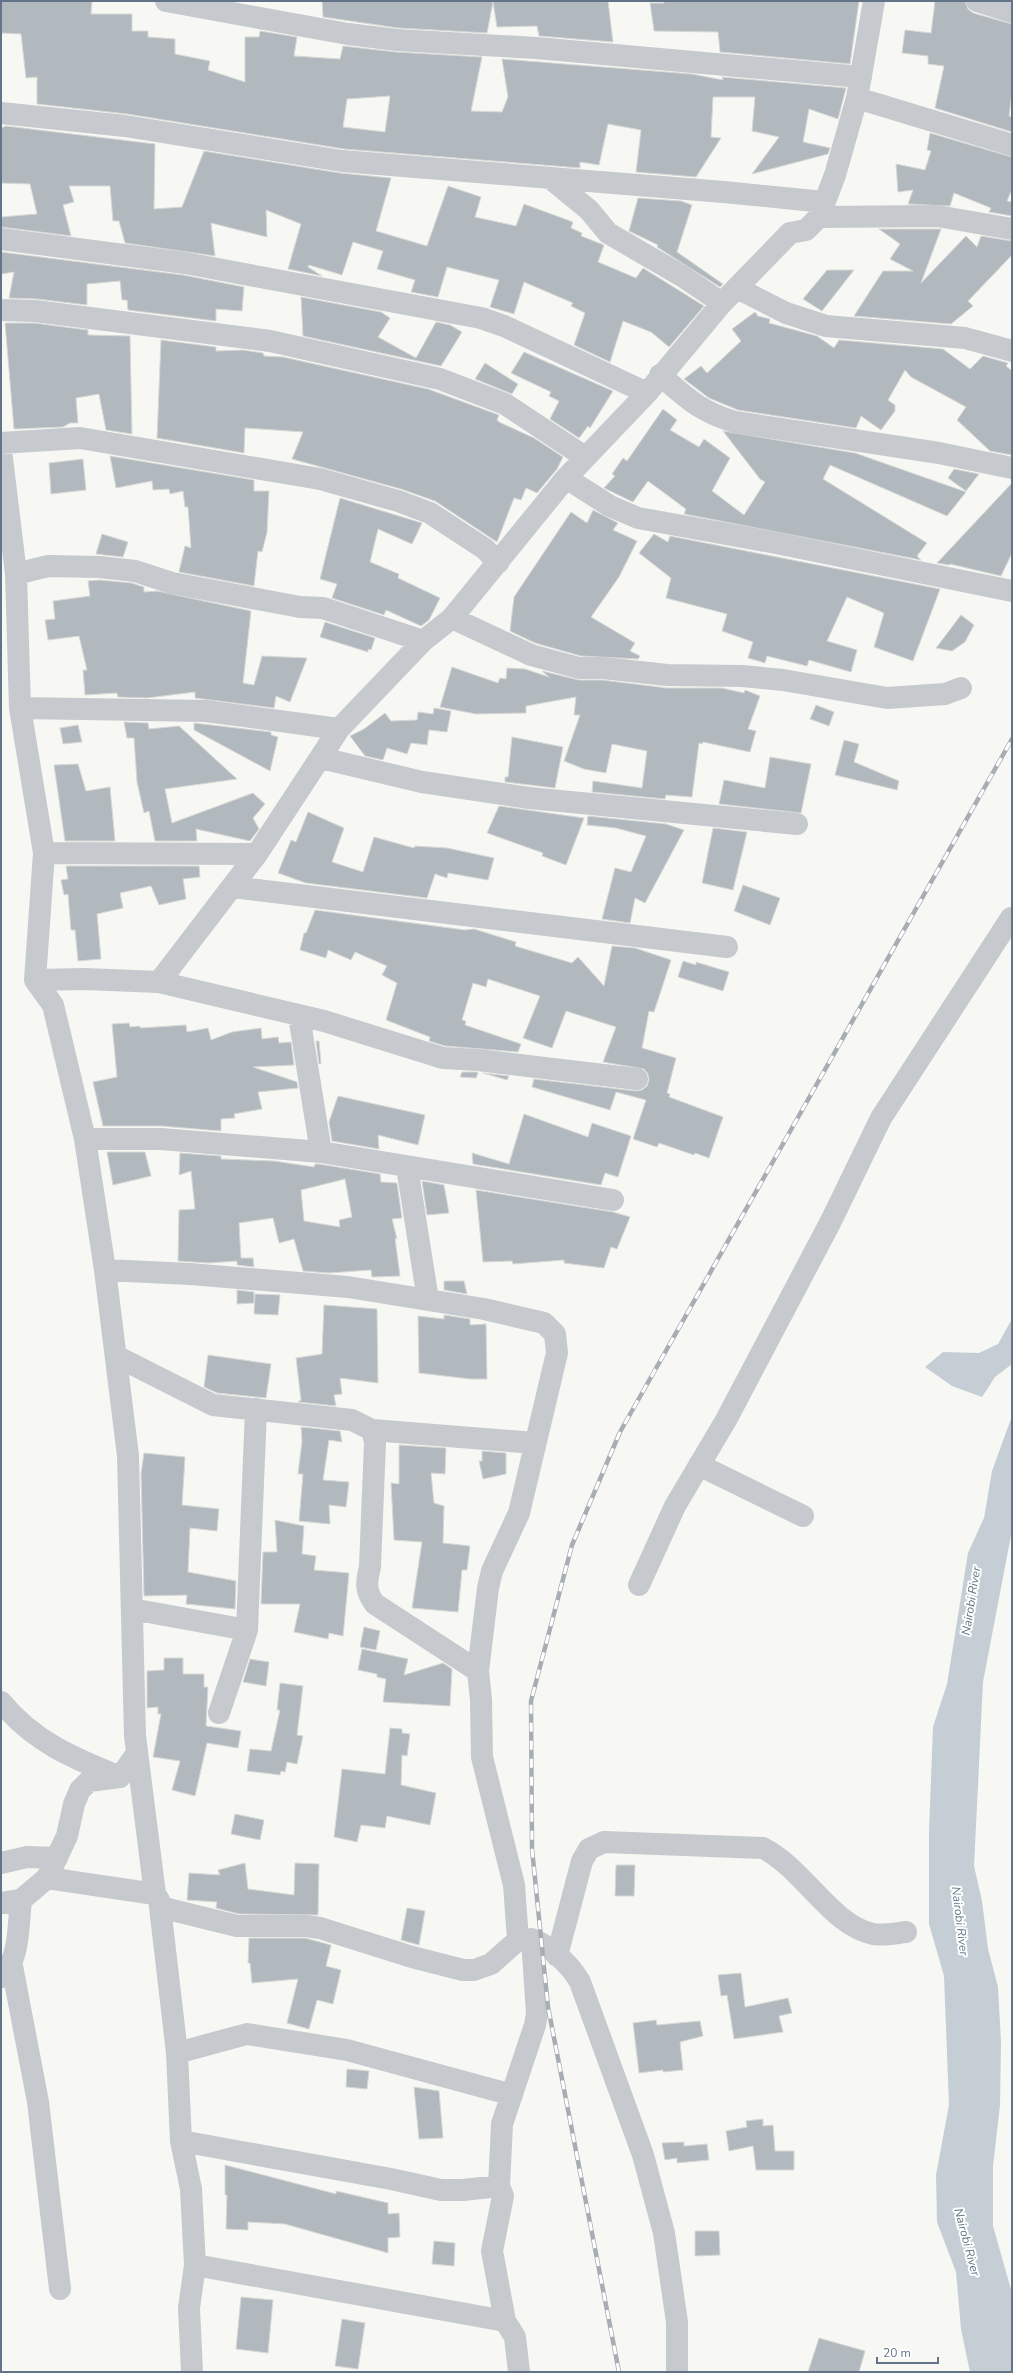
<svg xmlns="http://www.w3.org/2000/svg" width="1013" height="2373" viewBox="0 0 1013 2373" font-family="'Nunito Sans',sans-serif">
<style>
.water{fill:#c4ced4}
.building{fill:#b1b9bf;stroke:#d8d9d6;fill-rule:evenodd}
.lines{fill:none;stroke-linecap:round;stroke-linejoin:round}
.street{stroke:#c6cace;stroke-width:22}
.rail-casing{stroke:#a8adb4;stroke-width:4.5}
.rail{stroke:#fff;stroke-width:3;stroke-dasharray:9;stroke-linecap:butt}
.labels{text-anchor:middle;stroke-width:4;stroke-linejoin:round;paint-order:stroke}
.water-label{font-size:12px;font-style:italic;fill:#5f7683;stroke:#fff}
</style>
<rect width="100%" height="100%" fill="#f7f7f4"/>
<path class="water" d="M1012,1319V1364L995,1377L982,1397L952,1386L925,1367L943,1352L979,1353L998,1344Z
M1012,1416V1530L983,1682L974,1866L982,1901L988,1949L998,1987L1001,2042L1000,2105L993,2166V2226L1012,2293V2372H970L961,2329L956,2272L937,2222L936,2175L949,2105L944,1976L929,1924V1831L933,1727L947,1684L968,1553L984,1518L992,1471Z"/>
<path class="building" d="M1,1H92L91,14H132V31H148V37L175,39V54L210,61L208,70L245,82V37H259L260,31L297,37L294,56L340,59L343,46L396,52L482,57L471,111L502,112L508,97L502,59L692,74L723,80L722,77L846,88L838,119L809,109L803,142L830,148L828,154L752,174L779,137L752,131L755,97H713L711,137L721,138L696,177L636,172L641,130L608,124L599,165L580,162V168L344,149L127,114L37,104V77L26,78L21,34L1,33ZM390,96L385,132L343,127L347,99Z
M322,1H608L613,42L539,36L537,26L497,27L493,2L487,33L398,28L323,17Z
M664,1H859L850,64L720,52L718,32L654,31L650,3H664Z
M935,1H965L968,9L973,13L1012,24V92L1009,116L1012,117V132L935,108L944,66L928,64V56L902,53L905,30L931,33Z
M6,126L155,144L154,209L182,207L204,151L340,173L391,178L376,231L427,246L448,186L481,197L475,217L516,226L524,204L573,222L571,228L582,233L581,236L604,245L598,262L636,278L643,268L704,306L669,347L651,332L623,321L610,362L574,345L585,313L571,306L573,303L524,282L514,314L490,307L499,280L447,267L438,297L411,292L415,280L377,269L383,251L353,242L342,275L309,265L308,267L322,276L288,269L301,224L266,210L267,237L211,223L215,256L125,243L119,221H113L110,186H69L74,202L63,205L71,236L1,227V217L37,214L30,184L1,183V128Z
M930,133L1012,157V189L1007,201L1012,202V216L989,212L991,208L954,193L950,206L908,204L913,190L898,192L896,164L925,170L931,151L927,150Z
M638,198L681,201L692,205L677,252L723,284L720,287L657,247L658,245L629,231Z
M879,229H941L921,283L966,236L977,247L981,236L1012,241V255L968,301L973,306L951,324L854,316L883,271H913L890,259L900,244Z
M1,252L183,275L244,287L242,311L216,309V321L128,310L127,300H122L120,281L87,284V305L37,299L9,298L14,272L1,274Z
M827,270H854L822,311L803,299Z
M301,297L381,312L390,318L378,337L416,358L436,322L450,325L462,332L441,366L303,336Z
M755,312L758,316L770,319L769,323L817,336L834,348L839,340L943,349L970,369L983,356L1008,363L1006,366L1012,371V455L990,451L957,420L966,407L911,377L905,370L888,400L895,405V411L881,430L861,416L856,428L738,410L709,398L684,379L701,366L707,373L741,341L732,329Z
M5,323H34L88,330V335L130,336L132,434L106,430L99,394L76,398L78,423H70L63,427L14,429Z
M161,340L216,347V351L243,350L263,353L264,356L283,357L428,389L499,415L497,420L499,422L534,438L563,457L557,469L537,493L526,488L521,500L514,498L497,542L435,501L401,489L292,459L303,432L245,428L244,453L157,438Z
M524,352L613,391L590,428L588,426L579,438L550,419L559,401L549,396L551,392L511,373Z
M485,363L518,384L512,394L475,379Z
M663,409L677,420L670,430L699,447L704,439L730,458L712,491L744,515L765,482L760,479L723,431L855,453L966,492L947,516L830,465L823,479L927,543L917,556L921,560L684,514L686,509L648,481L633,502L604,488L615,476L612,474L623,458L627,461Z
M110,456L254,480V491H269L267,532L262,552L258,551L254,586L179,572L185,546L191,548L188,507H185L183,491L170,494L169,489L153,490L152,481L116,488Z
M83,459L86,490L51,494L49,463Z
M954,469L979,474L966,491L948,478Z
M1012,483V553L1001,576L950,564L949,565L937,563Z
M340,498L422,523L412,544L378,529L370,562L399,574L398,578L440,598L429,620L421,626L386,610L384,615L332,598L337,584L320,579Z
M593,510L618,523L613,530L637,541L619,577L591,617L635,643L630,651L640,656L638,659L581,656L535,643L510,631L514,597L571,512L587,523Z
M102,534L128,542L123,557L96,554Z
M654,534L668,542L670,536L940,589L913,661L874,647L884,613L847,597L827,641L857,650L851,672L809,660L807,666L767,656L765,663L748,658L753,642L722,631L727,614L666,598L671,578L639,553Z
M99,580L132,583L144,587V592L157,591L251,611L243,683L254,685L262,656L307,658L290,702L276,696L274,708L195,698V692L147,698L118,697L117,693L85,695L83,670H87L79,636L48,640L45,620L55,619L53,601L90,596L88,581Z
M961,615L974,625L965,642L952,651L936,648Z
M325,622L375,638L371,650L368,649V652L320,637Z
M452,667L498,683L500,678L506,679L507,668L525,669L549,677L542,671L579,680H602L667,688H722L744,693L745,690L760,696L748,729L756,731L750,752L703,742L702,744L699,743L692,797L666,795L665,799L592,792L593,781L642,788L647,751L612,744L606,773L584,769L564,761L580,715H574L576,697L526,706V713L476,714L440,707Z
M816,705L834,712L829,726L810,719Z
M434,708L451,711L447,732L429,730L427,745L411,743L407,754L387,748L383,760L365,756L350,736L364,729L385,713L391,721L417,720L418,712L433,714Z
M124,722L148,723L149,729L179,726L237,779L165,789L172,823L253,793L265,804L253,818L259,829L250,841L196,829L197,841H155L149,811L144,813L137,782L134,738H127Z
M194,723L271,732V735L278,737L270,771L194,730Z
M78,725L82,742L63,744L60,728Z
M512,737L563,747L555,788L505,782V777H508Z
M844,740L859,744L854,762L899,781L897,790L835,775Z
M770,757L811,764L801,813L719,804L724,780L765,788Z
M78,764L86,791L110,787L115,841H65L54,765Z
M499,806L584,818L566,865L542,856L543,853L487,833Z
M308,812L344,828L332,862L363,872L374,837L414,848L415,846L447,848L494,858L488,880L448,873L447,878L435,874L427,898L306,883L278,873L291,840L296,842Z
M588,816L666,824L684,830L645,903L635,898L630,923L602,919L615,868L631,872L646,836L616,828L587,825Z
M713,828L747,832L733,890L702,883Z
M66,866H199L200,877L183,879L186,899L159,905L151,886L120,893L123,908L97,914L101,959L78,961L75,930H71L68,894L64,895L61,880L68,879Z
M743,885L780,898L770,925L734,911Z
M315,910L465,930L474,929L516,942L515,946L572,963L578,957L604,986L612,946L635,948L671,960L654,1012L649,1011L642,1048L676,1058L667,1093L670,1094L669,1097L723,1117L709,1158L695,1153L694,1155L659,1143L657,1147L633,1139L646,1100L616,1092L610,1110L532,1087L534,1079L636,1091L642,1090L647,1086L649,1080L648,1074L644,1069L603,1062L616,1027L566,1011L552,1048L523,1038L540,996L488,979L486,987L473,983L462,1020L466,1021L465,1025L521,1044L518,1052L445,1046L429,1041L430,1037L386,1020L397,983L382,975L387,966L355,952L351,960L328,950L326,958L300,950L304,933H306Z
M683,961L696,965V962L729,972L723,991L678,977Z
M129,1023L130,1027L140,1026V1028L186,1025L187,1032L208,1028L211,1040L232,1032L261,1028L262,1039L278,1037L279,1043L291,1042L294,1065L253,1067L297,1082L298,1088L258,1092L262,1109L234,1114L235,1118L221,1119V1131L161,1126H103L93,1082L117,1077L112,1024Z
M316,1041H319L321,1064H319Z
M462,1072H477L478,1073L476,1078L460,1077Z
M483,1073L509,1076L507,1080Z
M338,1096L425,1115L418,1145L378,1135L379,1149L332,1141L329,1122Z
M524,1114L588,1137L592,1123L631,1136L618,1177L605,1173L601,1185L473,1164L472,1153L509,1164Z
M107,1152H145L151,1176L113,1185Z
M180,1153L221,1156V1159L274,1161L314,1167L315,1164H319L380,1174L381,1182L397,1183L402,1218L392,1219L397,1239L395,1238L400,1276L372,1277L371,1270L329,1273L303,1271L294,1239L279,1243L273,1218L239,1223L241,1258H253L254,1267L237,1265V1261L209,1263L178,1261L179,1210L195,1209L191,1171L179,1175ZM345,1179L352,1217L339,1220L340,1227L304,1221L301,1190Z
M422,1181L444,1185L449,1213L427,1215Z
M476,1190L613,1212L630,1217L617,1249L611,1247L604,1268L564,1263V1260L513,1264L512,1261L483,1262Z
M444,1281H464L467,1294L444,1290Z
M237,1290L254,1292V1303L237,1304Z
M255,1294L280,1295L278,1315L254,1314Z
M324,1305L377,1309L378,1383L340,1378L342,1394L334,1395L336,1406L298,1402L301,1400L296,1358L322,1354Z
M444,1315L470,1319V1325L486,1324L487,1379H470L419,1373L418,1316L444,1319Z
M208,1355L271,1364L266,1398L217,1393L204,1387Z
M301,1427L340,1431L342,1442L329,1440L323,1480L349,1482L346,1507L329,1505L330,1524L299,1521L303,1474H298L302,1441Z
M399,1445L446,1448L445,1474L431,1473L434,1503L444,1506L443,1543L470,1546L467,1570H462L458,1612L412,1608L422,1542L394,1540L391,1483L399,1484Z
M482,1451L506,1453V1474L483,1479L479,1461H482Z
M144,1453L185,1457L182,1505L219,1509L217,1531L190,1528L188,1572L236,1581L235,1609L186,1604L187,1595L144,1596L141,1474Z
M275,1520L304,1526L302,1554L316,1556L314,1570L349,1573L343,1636L329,1633L328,1639L294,1632L300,1604H261L263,1552H277Z
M364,1627L380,1631L376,1650L360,1647Z
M362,1649L408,1659L404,1675L443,1663L452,1669L450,1706L383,1702L386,1679L377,1677V1674L358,1670Z
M164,1658H183V1674H204V1687H208L206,1726L241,1731L238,1748L207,1743L195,1796L172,1790L180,1761L153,1757L161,1714H158V1707L147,1708V1671L164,1670Z
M250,1659L269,1662L266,1686L243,1682Z
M280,1683L303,1686L297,1735L303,1736L297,1764L287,1762L285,1772L281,1771L280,1775L247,1771L250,1749L271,1751L280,1710H277Z
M390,1728L402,1729V1733L410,1734L407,1756L402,1755L401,1785L436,1793L430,1825L387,1816L385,1828L361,1825L357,1842L334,1837L342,1769L385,1774Z
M235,1814L264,1820L260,1840L231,1834Z
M245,1863L248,1889L294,1895L295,1863L319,1864L318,1915L239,1914L216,1908L217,1902L187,1900L189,1873L220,1875L218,1870Z
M616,1865H635L634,1896H615Z
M407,1908L425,1911L419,1945L401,1940Z
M249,1938H305L331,1945L326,1966L341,1970L333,2004L317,2000L309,2029L287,2023L298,1979L252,1983L250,1963H248Z
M741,1973L745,2007L788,1998L792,2013L779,2016L783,2032L734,2039L727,1995L721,1996L718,1975Z
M656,2020L657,2025L700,2021L703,2036L680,2042L683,2070L663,2072V2070L639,2073L633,2023Z
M347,2069L369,2071L367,2089L346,2087Z
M414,2087L439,2091L443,2138L419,2139Z
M763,2119V2126L773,2125L775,2151H794V2170H756L753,2146L729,2151L726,2131L747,2127L746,2121Z
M684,2142V2146L707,2144L709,2160L677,2163V2158L665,2160L662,2143Z
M225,2165L336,2194V2191L388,2203V2214L399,2213L400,2237L388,2238V2253L285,2224L248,2222V2230L226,2229L227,2195H225Z
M695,2231H719L720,2255L695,2256Z
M434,2241L455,2243L454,2266L432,2264Z
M241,2297L273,2300L268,2353L236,2349Z
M342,2319L365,2323L358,2369L335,2366Z
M819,2338L865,2351L859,2372H808Z"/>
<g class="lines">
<path class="street" d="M166,1L348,34L397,40L536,48L861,77
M977,1L1012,12
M857,98L1012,145
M1,113L125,126L342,161L724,192L824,202
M550,178L589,210L608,233L682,276L722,303
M819,217L937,216L1012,229
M1,239L185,263L481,318L504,326L647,393
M737,288L786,313L826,326L965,338L1012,351
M1,310L35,311L270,341L440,379L505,404L585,457
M660,375C688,399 699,411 735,422L939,453L1012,468
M1,443L80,438L320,479L398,501L430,513L485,549L498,563
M1,450L16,574L20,708L44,853L35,980L53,1005L85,1139L105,1270L128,1456L135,1736L155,1894L159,1900L160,1907L237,1926H306L320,1928L412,1957L463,1970H474L491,1964L518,1940
M566,478L610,506L638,518L771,542L1012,591
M16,574L48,566L99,567L135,571L172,583L300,607L323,608L423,641
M452,618L531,655L579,668H603L667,675L742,676L783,680L887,698L945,694L961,688
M20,708L206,711L339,729
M321,758L422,782L529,798L797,824
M44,853L257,854
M232,887L727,947
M35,980L85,979L159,982L257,854L339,729L423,641L452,618L566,478L647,393L722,303L790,233L806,230L819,217L835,175L857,98L874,1
M159,982L324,1021L443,1058L478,1060L637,1079
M299,1016L321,1152
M85,1139H161L321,1152L613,1200
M407,1167L428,1300
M105,1270L190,1274L348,1287L484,1309L544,1323L555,1334L557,1353L519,1513L492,1571L488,1588L478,1671L481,1700L482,1757L514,1885L518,1940C522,1940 529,1938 533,1940C551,1946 571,1966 580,1982L643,2155L664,2233L677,2322V2372
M116,1356L213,1405L352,1420L372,1430L375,1442L370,1567C366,1583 365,1591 375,1604L478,1671
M372,1430L535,1443
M699,1465L803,1516
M639,1585L675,1506L726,1420L831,1221L881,1118L1011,918
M132,1609L247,1630
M1,1702C34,1742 73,1758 120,1777
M219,1713L247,1630L256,1409
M1,1863L27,1857L57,1858
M47,1878L155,1894
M1,1903L21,1900L47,1878L67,1836L74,1804L80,1790L89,1781L120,1777L137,1753
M160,1907L177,2053L181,2141L191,2189L195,2265L189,2308L192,2372
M557,1956L582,1861L589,1849L604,1842L763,1848C803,1868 832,1926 873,1934C883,1936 896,1933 906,1932
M12,1966L38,2102L60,2289
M3,1977C20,1955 18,1927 21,1900
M177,2053L247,2034L347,2050L512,2095
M181,2141L391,2179L441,2190H463L499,2186
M195,2265L505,2321
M519,2372L515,2337L505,2321L492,2251L503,2196L499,2186L502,2124L535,2025L537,2014L532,1939"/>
<g class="rail-casing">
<path id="rail" d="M619,2372L548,2007L532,1849L531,1701L572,1545L620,1432L1012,739"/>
</g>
<use href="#rail" class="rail"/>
</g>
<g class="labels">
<g class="water-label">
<text transform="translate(971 1601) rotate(-81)" y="4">Nairobi River</text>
<text transform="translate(960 1921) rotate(83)" y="4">Nairobi River</text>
<text transform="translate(967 2242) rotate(75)" y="4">Nairobi River</text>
</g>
</g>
<rect width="1013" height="2373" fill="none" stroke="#637488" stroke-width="4"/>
<path d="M877 2357v6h61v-6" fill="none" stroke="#637488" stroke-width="2"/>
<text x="883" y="2357" font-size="12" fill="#637488" stroke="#ffffff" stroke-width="3" paint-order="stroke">20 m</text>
</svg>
